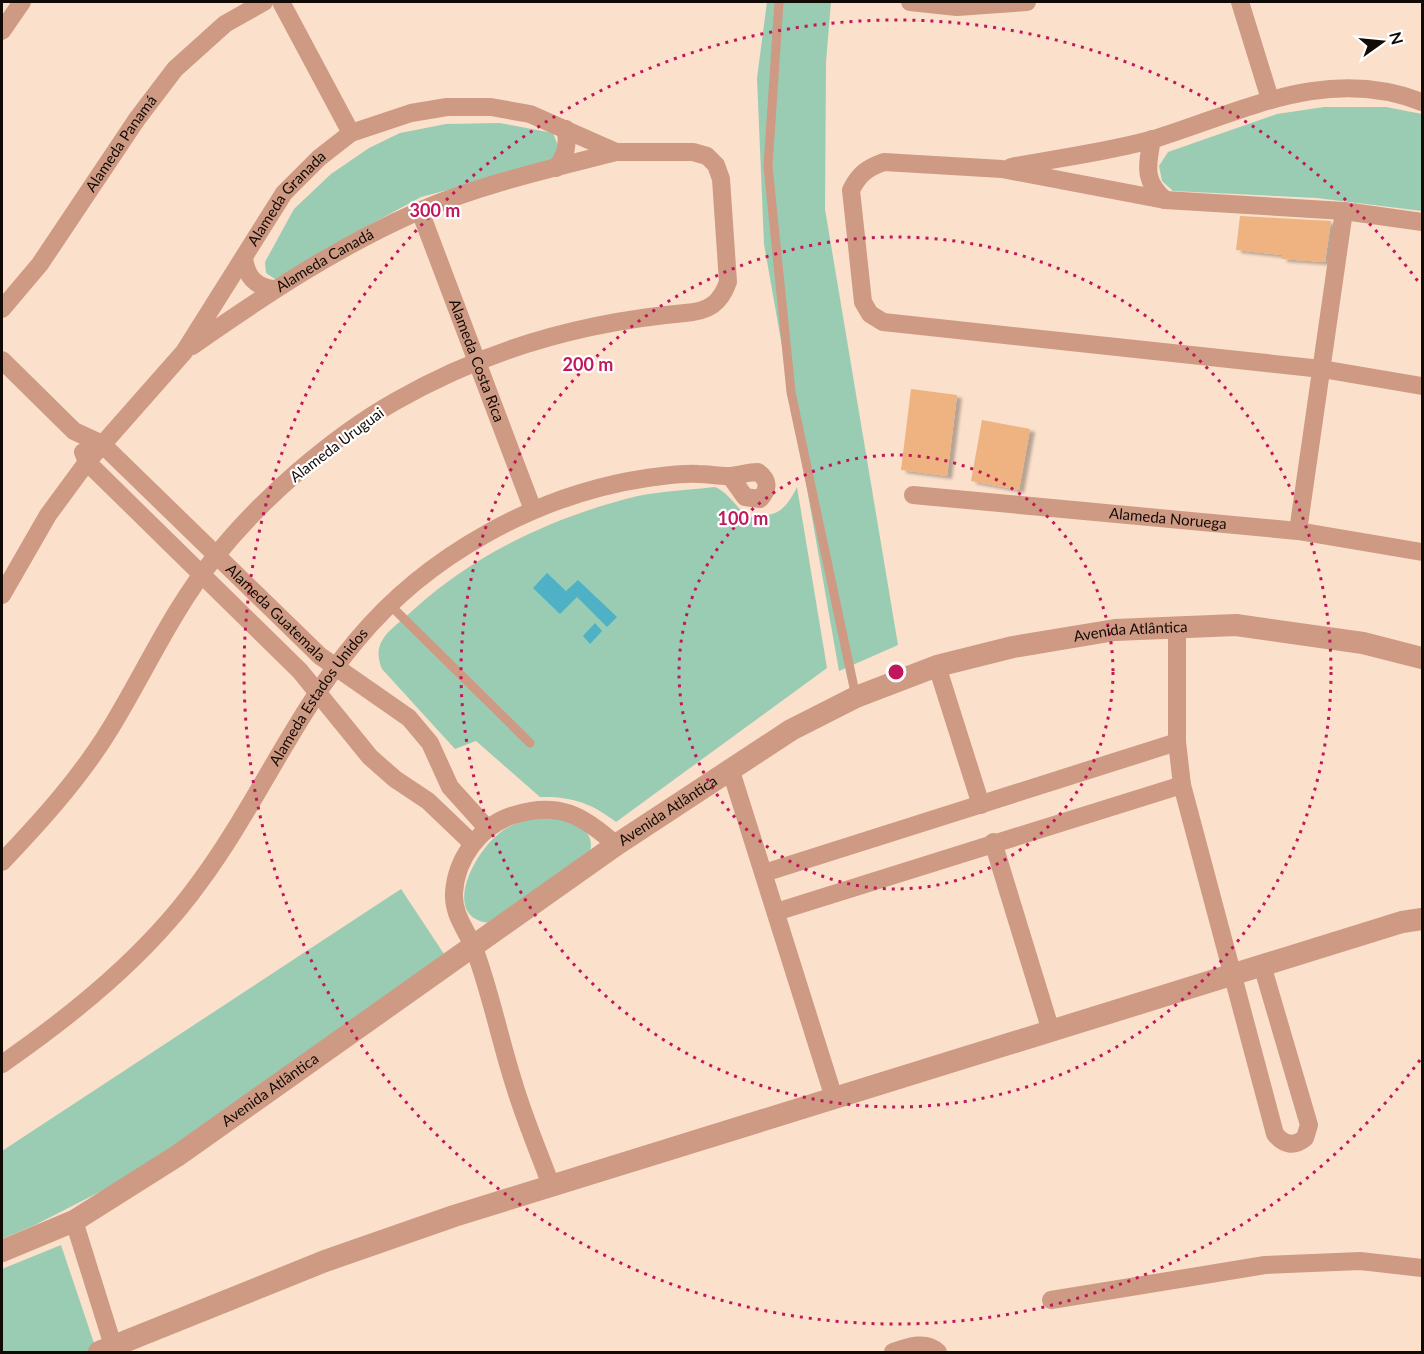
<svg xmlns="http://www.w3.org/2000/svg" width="1424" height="1354" viewBox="0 0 1424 1354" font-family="Lato,sans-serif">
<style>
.green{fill:#99ccb3}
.water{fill:#4eb1c5}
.building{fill:#efb281;filter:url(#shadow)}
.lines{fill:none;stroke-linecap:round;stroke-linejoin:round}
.service{stroke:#ce9a84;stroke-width:9}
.minor{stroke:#ce9a84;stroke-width:18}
.tertiary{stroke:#ce9a84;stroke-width:22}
.ring{fill:none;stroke:#c2185b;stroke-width:3;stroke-dasharray:3 6}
.labels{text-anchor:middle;stroke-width:4.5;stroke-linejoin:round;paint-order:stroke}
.street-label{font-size:15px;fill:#120a04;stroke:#fff}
.centre{fill:#c2185b;stroke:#fff;stroke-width:3}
.ring-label{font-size:18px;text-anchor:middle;font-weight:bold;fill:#c2185b;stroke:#fff;stroke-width:4.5;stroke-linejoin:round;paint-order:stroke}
</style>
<defs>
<filter id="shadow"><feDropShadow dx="5" dy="3" stdDeviation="1.5" flood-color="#0004"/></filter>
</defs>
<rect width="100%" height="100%" fill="#fbe0cb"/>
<path class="green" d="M767,2H831L826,62L825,209L898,645L839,671L764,244L757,78Z
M1324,107H1386L1422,114V211L1317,198L1173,191L1162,181L1159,166L1168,152L1277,114Z
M500,123L553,133L558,146L557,156L547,164L421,197L325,249L286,280L275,279L266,273L265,262L294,209L331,174L369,148L400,133L446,124Z
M715,487C728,492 737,508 748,517C776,516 784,513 797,487L827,668L616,822C592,803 570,796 540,797L476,741L455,749L382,669C370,640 392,630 412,611C474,554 555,516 638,496C662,491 690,490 715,487Z
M552,817C574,821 598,829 589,856L499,923C434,927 474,846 507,828C521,820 536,818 552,817Z
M401,889L446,957L160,1161L35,1225L2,1239V1151Z
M61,1245L97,1352H2V1269Z"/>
<path class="water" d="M547,573L566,591L578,580L617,617L607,627L577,597L560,614L533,588Z
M595,623L602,631L590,644L583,636Z"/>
<path class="building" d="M1240,216L1331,221L1325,262L1282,259V255L1236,250Z
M911,389L957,395L947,476L901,470Z
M982,420L1030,429L1019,490L971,481Z"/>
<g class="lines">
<path class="service" d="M779,2L768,166L791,392L856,697
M390,605L530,743"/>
<g class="minor">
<path d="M281,2L351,133"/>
<path d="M910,2L957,7L1027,2"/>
<path d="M1240,2L1270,99"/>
<path d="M2,31L22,2"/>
<path d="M1152,139C1147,167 1143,180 1165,200"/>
<path d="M1011,167C1058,158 1108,152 1154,139C1244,111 1327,65 1422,102"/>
<path d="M556,168C566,155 568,146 566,129"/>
<path id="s1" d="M420,211L533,510"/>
<path d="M1422,222L1344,211L1165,200L1002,169L884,162C867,168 859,174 851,190L863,302L870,314L883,322L1322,369L1422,386"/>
<path d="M244,259C247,277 255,286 273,289"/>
<path id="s2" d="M2,309L40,264L137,119L175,69L225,24L264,2"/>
<path id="s3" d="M192,346C265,295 337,247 419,211C482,184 550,169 616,152"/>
<path id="s4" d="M2,360L74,431L102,444L320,656L409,718L430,743L450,787L487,828"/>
<path d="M83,452L87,462L300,671L370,757L395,779L428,801L472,843"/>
<path id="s5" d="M913,495L1298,531L1422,552"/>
<path d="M1298,531L1344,211"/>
<path id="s6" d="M2,595L48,515L87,462L184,352L284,193L319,158L351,133L411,113L447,107H491L530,114L616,152H693L707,156L716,165L721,179L728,282C720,304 709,311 685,313C583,322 485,350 396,401C332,437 260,500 215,557C172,610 145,672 110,729C80,778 41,821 2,862"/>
<path d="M1177,626V742L1182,785L1275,1134C1284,1145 1294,1147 1305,1138L1309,1125L1262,965"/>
<path d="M937,666L981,805"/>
<path d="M730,768L834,1098"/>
<path d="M993,842L1051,1031"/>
<path d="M764,873L1177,742"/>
<path d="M776,912L1182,785"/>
<path id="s7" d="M2,1064C74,1014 147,955 199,883C256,806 294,715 356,641C427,555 538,494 647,478C663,476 681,473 698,474C708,474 718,476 728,476C738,476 747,472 758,472C769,480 769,489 760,499L745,497L730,476"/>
<path d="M551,1185C539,1153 525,1120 515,1087C500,1041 491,993 474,948C466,929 453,915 454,893C456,858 481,825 514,815C558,801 583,815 616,845"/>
<path d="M74,1221L115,1352"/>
<path d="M1051,1300L1265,1265L1360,1261L1422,1268"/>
<path d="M893,1352C908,1347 925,1340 938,1352"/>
</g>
<g class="tertiary">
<path id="s8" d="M2,1251L74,1221L177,1156L616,845L791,730L856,697L937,666L1013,647L1115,630L1236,625L1363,643L1422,658"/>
<path d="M99,1352L325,1261L454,1216L1402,922L1422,919"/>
</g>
</g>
<g class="ring">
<circle cx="896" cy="672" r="217"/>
<circle cx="896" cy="672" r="435"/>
<path d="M1420 1060A652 652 0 1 1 1420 284"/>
</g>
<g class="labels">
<g class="street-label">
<text dy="5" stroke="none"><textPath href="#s2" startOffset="204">Alameda Panamá</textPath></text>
<text dy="5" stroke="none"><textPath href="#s6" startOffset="490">Alameda Granada</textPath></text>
<text dy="5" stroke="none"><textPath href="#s3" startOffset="158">Alameda Canadá</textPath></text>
<text dy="5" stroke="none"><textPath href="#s1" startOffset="160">Alameda Costa Rica</textPath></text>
<text transform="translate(337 445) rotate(-37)" y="5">Alameda Uruguai</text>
<text dy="5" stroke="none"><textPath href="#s5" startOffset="256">Alameda Noruega</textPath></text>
<text dy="5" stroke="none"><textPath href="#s4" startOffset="374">Alameda Guatemala</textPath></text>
<text dy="5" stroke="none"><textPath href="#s8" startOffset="1304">Avenida Atlântica</textPath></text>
<text dy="5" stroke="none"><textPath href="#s7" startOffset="490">Alameda Estados Unidos</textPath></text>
<text dy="5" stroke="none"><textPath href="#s8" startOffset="800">Avenida Atlântica</textPath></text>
<text dy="5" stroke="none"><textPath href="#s8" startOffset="314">Avenida Atlântica</textPath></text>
</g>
</g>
<circle cx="896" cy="672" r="9" class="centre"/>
<g class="ring-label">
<text x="435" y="217">300 m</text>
<text x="588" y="371">200 m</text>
<text x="743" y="525">100 m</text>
</g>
<rect width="1424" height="1354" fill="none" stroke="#120a04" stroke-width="6"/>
<g transform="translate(1382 42) rotate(75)" stroke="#ffffff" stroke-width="4.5" paint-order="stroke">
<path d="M0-4.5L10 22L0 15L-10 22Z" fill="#120a04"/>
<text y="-9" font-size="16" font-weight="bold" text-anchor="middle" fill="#120a04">N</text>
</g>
</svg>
